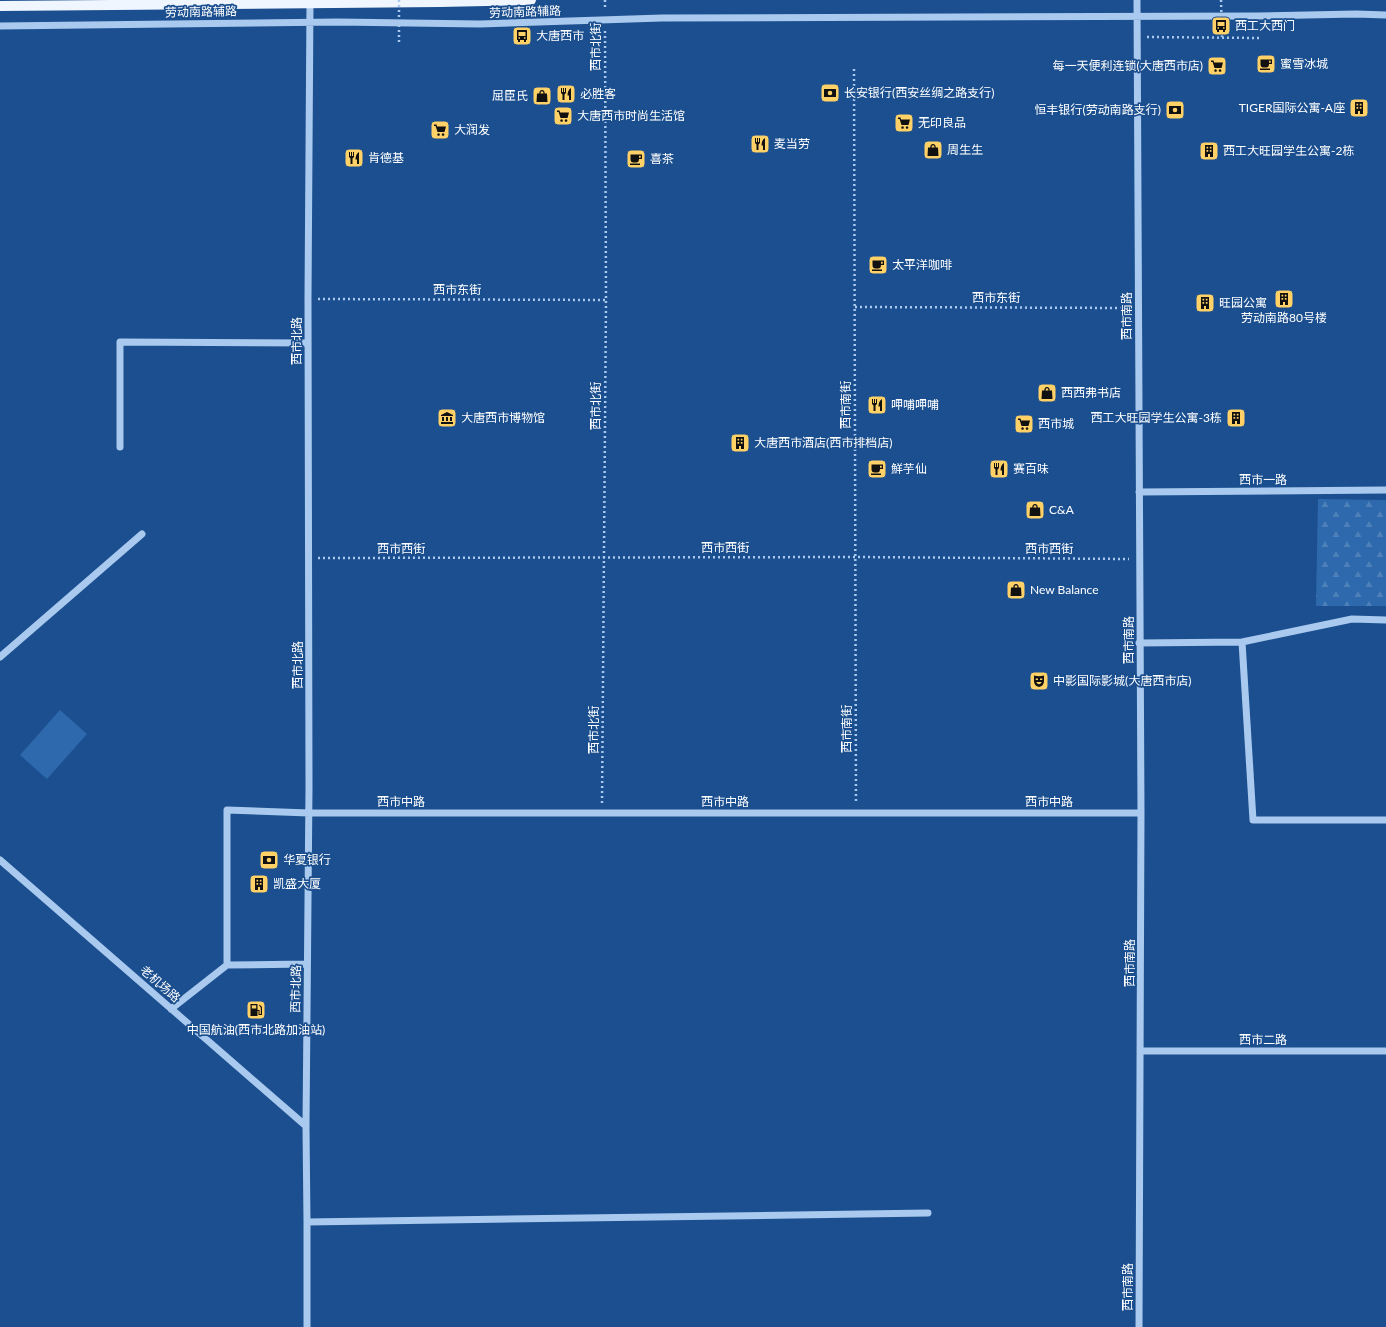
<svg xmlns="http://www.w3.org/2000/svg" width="1386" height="1327" viewBox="0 0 1386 1327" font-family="Lato,'Noto Sans SC',sans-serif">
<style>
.forest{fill:url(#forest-firs)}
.green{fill:#2e69ad}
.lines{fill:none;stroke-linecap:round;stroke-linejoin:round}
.path{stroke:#a9c9ee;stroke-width:2.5;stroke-dasharray:2 3;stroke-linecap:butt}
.minor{stroke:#a9c9ee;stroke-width:7}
.major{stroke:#f0f6ff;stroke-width:10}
.path-bridge{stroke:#a9c9ee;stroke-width:2.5;stroke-dasharray:2 3;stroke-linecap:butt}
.labels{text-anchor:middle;stroke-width:3.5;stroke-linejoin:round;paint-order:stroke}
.street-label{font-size:12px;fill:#fff;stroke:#1b4f8f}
.poi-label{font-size:12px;fill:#fff;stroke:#1b4f8f;text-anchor:start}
</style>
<defs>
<pattern id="forest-firs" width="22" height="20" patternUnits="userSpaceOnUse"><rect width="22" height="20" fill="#2e69ad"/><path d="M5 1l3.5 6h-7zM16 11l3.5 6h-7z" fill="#4d80b9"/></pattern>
</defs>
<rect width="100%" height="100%" fill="#1b4f8f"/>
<path class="forest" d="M1318,499L1386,500V606H1316Z"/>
<path class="green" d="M60,710L87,734L47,779L20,755Z"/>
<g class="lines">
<path class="path" d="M605,0V10
M1147,37L1259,38
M854,69L856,804
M318,299L606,300
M855,307L1128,308
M318,558L856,557L1129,559
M602,803L606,300L605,30"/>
<path class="minor" d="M1137,0L1141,813L1139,1327
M0,26L338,22L480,24L662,18L1257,16L1356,14L1386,15
M120,447V342L308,343
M1139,492L1386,490
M1242,642L1253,820H1386
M1139,643L1242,642L1352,619L1386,620
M0,657L142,534
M0,860L306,1126
M227,965V810L309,813H1141
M171,1009L227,965L307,964
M1141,1051H1386
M307,1222L928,1213
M307,1327V1222L306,1126L309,788L308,299L310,3"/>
<path class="major" d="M0,6L440,2L531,0"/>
<path class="path-bridge" d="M399,0V43
M1221,0L1222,38"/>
</g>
<defs>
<g id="bus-square" transform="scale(1)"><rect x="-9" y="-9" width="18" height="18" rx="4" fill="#ffd166" stroke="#1b4f8f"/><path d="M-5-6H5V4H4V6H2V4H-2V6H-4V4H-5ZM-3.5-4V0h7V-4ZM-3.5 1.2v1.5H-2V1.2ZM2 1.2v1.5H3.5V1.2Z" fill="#111"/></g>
<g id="cafe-square" transform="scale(1)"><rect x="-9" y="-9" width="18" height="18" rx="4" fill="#ffd166" stroke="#1b4f8f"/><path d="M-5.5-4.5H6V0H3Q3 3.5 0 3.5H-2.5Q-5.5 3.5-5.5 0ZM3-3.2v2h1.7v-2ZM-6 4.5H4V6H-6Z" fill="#111"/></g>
<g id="supermarket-square" transform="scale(1)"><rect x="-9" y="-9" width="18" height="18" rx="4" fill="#ffd166" stroke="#1b4f8f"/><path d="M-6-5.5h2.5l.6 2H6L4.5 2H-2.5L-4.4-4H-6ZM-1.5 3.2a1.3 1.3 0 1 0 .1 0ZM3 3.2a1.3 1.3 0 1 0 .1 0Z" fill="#111"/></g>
<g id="bank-square" transform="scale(1)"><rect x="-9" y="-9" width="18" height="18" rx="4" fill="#ffd166" stroke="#1b4f8f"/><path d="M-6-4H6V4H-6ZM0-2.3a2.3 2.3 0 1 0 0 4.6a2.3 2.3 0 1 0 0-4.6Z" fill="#111"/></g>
<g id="restaurant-square" transform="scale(1)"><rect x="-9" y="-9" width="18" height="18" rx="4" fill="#ffd166" stroke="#1b4f8f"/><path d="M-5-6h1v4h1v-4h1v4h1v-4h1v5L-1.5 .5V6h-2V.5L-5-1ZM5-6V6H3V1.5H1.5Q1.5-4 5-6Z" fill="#111"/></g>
<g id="shop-square" transform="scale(1)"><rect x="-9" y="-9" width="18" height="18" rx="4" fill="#ffd166" stroke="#1b4f8f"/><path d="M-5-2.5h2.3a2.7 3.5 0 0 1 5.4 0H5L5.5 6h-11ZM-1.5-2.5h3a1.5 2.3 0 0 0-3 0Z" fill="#111"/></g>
<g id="building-square" transform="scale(1)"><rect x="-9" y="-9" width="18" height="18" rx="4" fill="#ffd166" stroke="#1b4f8f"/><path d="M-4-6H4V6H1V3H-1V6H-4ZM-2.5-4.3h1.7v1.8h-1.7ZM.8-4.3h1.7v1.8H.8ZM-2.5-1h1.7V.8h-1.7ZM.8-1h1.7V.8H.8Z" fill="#111"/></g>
<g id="museum-square" transform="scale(1)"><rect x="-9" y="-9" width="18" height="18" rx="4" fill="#ffd166" stroke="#1b4f8f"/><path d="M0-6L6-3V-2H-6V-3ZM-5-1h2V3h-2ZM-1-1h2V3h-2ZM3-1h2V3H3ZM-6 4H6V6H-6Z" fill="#111"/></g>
<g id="theatre-square" transform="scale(1)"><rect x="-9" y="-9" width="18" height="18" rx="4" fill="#ffd166" stroke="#1b4f8f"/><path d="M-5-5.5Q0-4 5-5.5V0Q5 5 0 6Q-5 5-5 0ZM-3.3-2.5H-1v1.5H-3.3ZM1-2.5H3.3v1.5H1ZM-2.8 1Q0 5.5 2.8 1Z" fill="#111"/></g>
<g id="fuel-square" transform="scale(1)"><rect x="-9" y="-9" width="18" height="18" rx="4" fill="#ffd166" stroke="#1b4f8f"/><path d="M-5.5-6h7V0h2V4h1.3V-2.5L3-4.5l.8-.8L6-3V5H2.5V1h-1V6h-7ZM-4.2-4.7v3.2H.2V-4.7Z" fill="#111"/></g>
</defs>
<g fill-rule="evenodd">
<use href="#bus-square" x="1221" y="26"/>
<use href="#bus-square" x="522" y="36"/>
<use href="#cafe-square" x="1266" y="64"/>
<use href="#supermarket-square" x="1217" y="66"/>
<use href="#bank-square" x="830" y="93"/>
<use href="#restaurant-square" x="566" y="94"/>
<use href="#shop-square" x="542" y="96"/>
<use href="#building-square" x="1359" y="108"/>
<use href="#bank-square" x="1175" y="110"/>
<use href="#supermarket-square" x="563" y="116"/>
<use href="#supermarket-square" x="904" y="123"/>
<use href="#supermarket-square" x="440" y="130"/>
<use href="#restaurant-square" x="760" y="144"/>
<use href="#shop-square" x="933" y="150"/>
<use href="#building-square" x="1209" y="151"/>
<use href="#restaurant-square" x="354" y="158"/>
<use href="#cafe-square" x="636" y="159"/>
<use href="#cafe-square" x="878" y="265"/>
<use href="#building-square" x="1284" y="299"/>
<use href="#building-square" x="1205" y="303"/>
<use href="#shop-square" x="1047" y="393"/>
<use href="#restaurant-square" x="877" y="405"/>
<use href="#museum-square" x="447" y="418"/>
<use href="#building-square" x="1236" y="418"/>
<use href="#supermarket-square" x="1024" y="424"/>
<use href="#building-square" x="740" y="443"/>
<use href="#cafe-square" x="877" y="469"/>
<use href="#restaurant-square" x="999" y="469"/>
<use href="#shop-square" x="1035" y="510"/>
<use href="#shop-square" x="1016" y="590"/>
<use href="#theatre-square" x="1039" y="681"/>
<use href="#bank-square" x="269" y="860"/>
<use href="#building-square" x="259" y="884"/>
<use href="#fuel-square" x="256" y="1010"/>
</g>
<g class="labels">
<g class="street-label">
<text transform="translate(201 12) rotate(-1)" y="4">劳动南路辅路</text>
<text transform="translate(525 12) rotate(-2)" y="4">劳动南路辅路</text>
<text transform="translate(596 47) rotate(-90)" y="4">西市北街</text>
<text x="457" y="294">西市东街</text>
<text x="996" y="302">西市东街</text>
<text transform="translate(1127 316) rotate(-90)" y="4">西市南路</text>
<text transform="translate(297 341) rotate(-90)" y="4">西市北路</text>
<text transform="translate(846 405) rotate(-90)" y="4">西市南街</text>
<text transform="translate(596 406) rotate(-90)" y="4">西市北街</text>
<text x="1263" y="484">西市一路</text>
<text x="725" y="552">西市西街</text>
<text x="401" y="553">西市西街</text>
<text x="1049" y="553">西市西街</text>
<text transform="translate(1129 640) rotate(-90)" y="4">西市南路</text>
<text transform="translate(298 665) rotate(-90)" y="4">西市北路</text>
<text transform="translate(847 729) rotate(-90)" y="4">西市南街</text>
<text transform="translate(594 730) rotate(-90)" y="4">西市北街</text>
<text x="401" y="806">西市中路</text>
<text x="725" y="806">西市中路</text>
<text x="1049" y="806">西市中路</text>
<text transform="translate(1130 963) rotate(-90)" y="4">西市南路</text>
<text transform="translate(160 984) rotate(41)" y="4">老机场路</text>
<text transform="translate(296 989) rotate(-89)" y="4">西市北路</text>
<text x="1263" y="1044">西市二路</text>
<text transform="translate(1128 1287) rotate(-90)" y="4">西市南路</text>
</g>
<g class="poi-label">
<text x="1235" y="30">西工大西门</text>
<text x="536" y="40">大唐西市</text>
<text x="1280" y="68">蜜雪冰城</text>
<text x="1203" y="70" text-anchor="end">每一天便利连锁(大唐西市店)</text>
<text x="844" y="97">长安银行(西安丝绸之路支行)</text>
<text x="580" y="98">必胜客</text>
<text x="528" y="100" text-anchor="end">屈臣氏</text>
<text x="1345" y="112" text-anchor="end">TIGER国际公寓-A座</text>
<text x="1161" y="114" text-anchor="end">恒丰银行(劳动南路支行)</text>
<text x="577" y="120">大唐西市时尚生活馆</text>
<text x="918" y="127">无印良品</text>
<text x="454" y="134">大润发</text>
<text x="774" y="148">麦当劳</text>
<text x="947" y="154">周生生</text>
<text x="1223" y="155">西工大旺园学生公寓-2栋</text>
<text x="368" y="162">肯德基</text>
<text x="650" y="163">喜茶</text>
<text x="892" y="269">太平洋咖啡</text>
<text x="1219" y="307">旺园公寓</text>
<text x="1284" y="322" text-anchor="middle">劳动南路80号楼</text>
<text x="1061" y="397">西西弗书店</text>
<text x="891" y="409">呷哺呷哺</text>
<text x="461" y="422">大唐西市博物馆</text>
<text x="1222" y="422" text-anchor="end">西工大旺园学生公寓-3栋</text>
<text x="1038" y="428">西市城</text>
<text x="754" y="447">大唐西市酒店(西市排档店)</text>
<text x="891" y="473">鮮芋仙</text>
<text x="1013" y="473">赛百味</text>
<text x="1049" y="514">C&amp;A</text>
<text x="1030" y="594">New Balance</text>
<text x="1053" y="685">中影国际影城(大唐西市店)</text>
<text x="283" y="864">华夏银行</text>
<text x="273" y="888">凯盛大厦</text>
<text x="256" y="1034" text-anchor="middle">中国航油(西市北路加油站)</text>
</g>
</g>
</svg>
